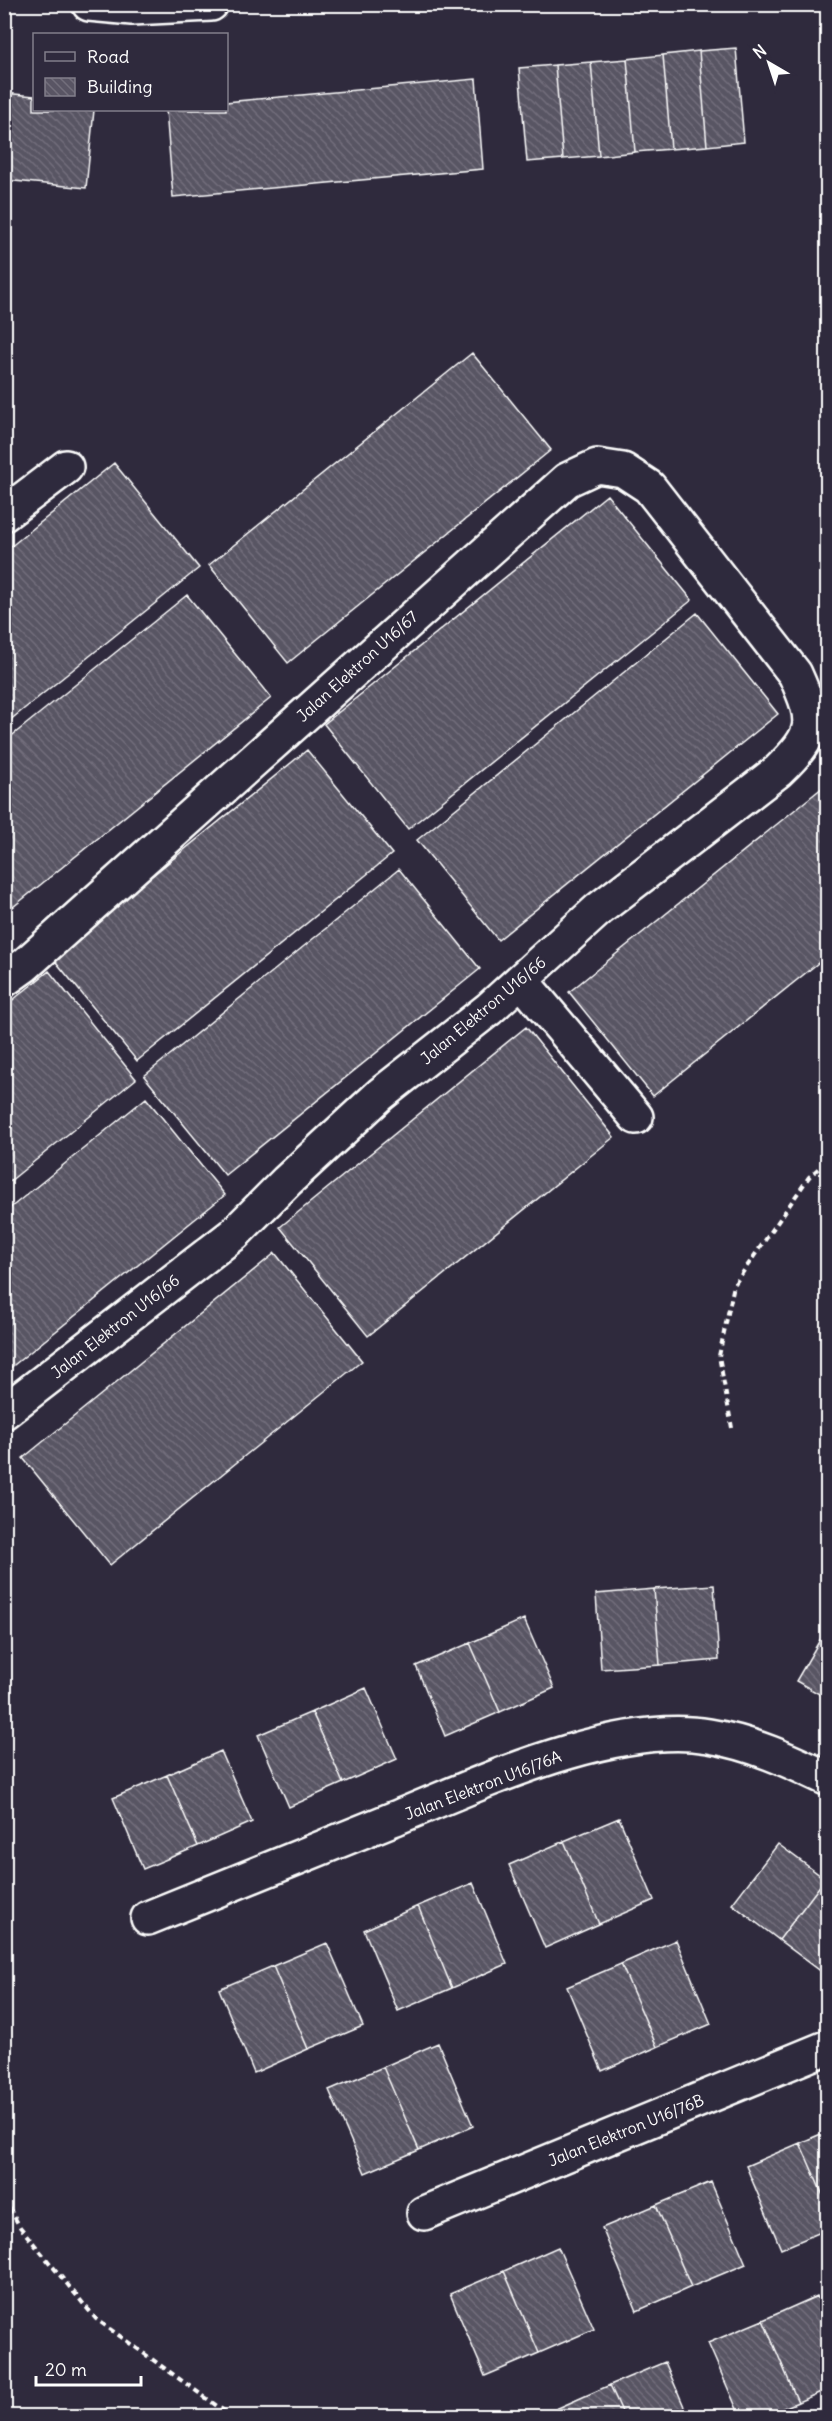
<svg xmlns="http://www.w3.org/2000/svg" width="832" height="2421" viewBox="0 0 832 2421" font-family="Delius,sans-serif">
<style>
.building{fill:url(#building-back-hatch);stroke:#fff;stroke-width:1.5}
.lines{fill:none;stroke-linecap:round;stroke-linejoin:round}
.street-casing{stroke:#fff;stroke-width:38}
.path{stroke:#fff;stroke-width:4;stroke-dasharray:6 4.5;stroke-linecap:butt}
.street{stroke:#2f2a3d;stroke-width:33}
.labels{text-anchor:middle;stroke-width:4.5;stroke-linejoin:round;paint-order:stroke}
.street-label{font-size:16px;fill:#fff;stroke:#2f2a3d}
</style>
<defs>
<pattern id="building-back-hatch" width="6" height="6" patternUnits="userSpaceOnUse" patternTransform="scale(1.5)"><rect width="6" height="6" fill="#595564"/><path d="M-1 5l2 2M0 0l6 6M5-1l2 2" fill="none" stroke="#726e7b"/></pattern>
</defs>
<rect width="100%" height="100%" fill="#2f2a3d"/>
<filter id="ink" filterUnits="userSpaceOnUse"><feTurbulence type="fractalNoise" baseFrequency=".0167" numOctaves="2"/><feDisplacementMap in="SourceGraphic" scale="12" xChannelSelector="R" yChannelSelector="G"/><feConvolveMatrix kernelMatrix="1 2 1 2 8 2 1 2 1" color-interpolation-filters="sRGB"/></filter>
<g filter="url(#ink)">
<path class="building" d="M736,48L744,142L707,146L699,51Z
M699,51L707,146L671,149L663,55Z
M663,55L671,149L635,152L627,59Z
M627,59L635,152L599,156L591,62Z
M591,62L599,156L563,159L555,65Z
M555,65L563,159L527,162L519,68Z
M476,79L483,169L173,197L166,110H226V102Z
M4,93L34,96V110H94L86,188L4,180Z
M472,353L551,450L288,663L209,565Z
M114,463L199,568L4,725V552Z
M607,495L692,600L408,829L324,724Z
M187,595L271,698L13,907L4,896V742Z
M697,613L778,714L498,940L417,840Z
M307,750L392,854L137,1061L52,957Z
M828,783V955L653,1096L569,992Z
M399,869L480,969L225,1175L144,1076Z
M49,971L136,1079L4,1186V1007Z
M526,1027L614,1137L368,1336L280,1227Z
M146,1098L225,1195L4,1373V1213Z
M275,1253L362,1361L110,1565L23,1458Z
M714,1585L719,1660L660,1665L654,1589Z
M654,1589L660,1665L601,1669L596,1594Z
M524,1619L554,1688L500,1712L470,1643Z
M828,1626V1699L796,1681Z
M470,1643L500,1712L445,1736L416,1666Z
M366,1688L397,1759L343,1783L312,1712Z
M312,1712L343,1783L289,1807L258,1735Z
M221,1751L252,1822L198,1846L167,1775Z
M167,1775L198,1846L143,1869L113,1798Z
M619,1818L654,1900L599,1924L564,1841Z
M564,1841L599,1924L545,1948L509,1865Z
M778,1844L825,1879L779,1940L732,1904Z
M825,1879L828,1881L826,1975L779,1940Z
M473,1883L507,1964L452,1988L418,1906Z
M418,1906L452,1988L398,2011L364,1930Z
M676,1940L711,2024L657,2047L621,1964Z
M327,1943L363,2026L308,2049L273,1966Z
M621,1964L657,2047L602,2071L567,1987Z
M273,1966L308,2049L254,2073L219,1989Z
M438,2043L473,2126L419,2150L383,2067Z
M383,2067L419,2150L365,2173L329,2090Z
M828,2131V2207L800,2143Z
M800,2143L828,2207V2229L781,2249L746,2166Z
M711,2182L746,2264L691,2287L656,2205Z
M656,2205L691,2287L637,2311L602,2228Z
M558,2247L594,2329L539,2353L504,2271Z
M504,2271L539,2353L485,2376L450,2294Z
M817,2296L828,2321V2389L798,2402L763,2320Z
M763,2320L798,2402L764,2416H740L708,2343Z
M665,2362L688,2416H624L610,2385Z
M610,2385L624,2416H559L556,2409Z"/>
<g class="lines">
<g class="street-casing">
<path id="street" d="M89,4L132,8L211,4
M4,514L66,467
M4,980L25,965L567,480L597,466L623,470L649,487L795,674C817,723 817,733 778,771L599,909L489,1009L381,1094L287,1181L234,1234L4,1412
M521,980L636,1117
M148,1918C228,1886 308,1854 388,1821C477,1785 612,1720 709,1736C752,1743 789,1760 828,1779
M424,2213L828,2047"/>
</g>
<path class="path" d="M732,1428L719,1356L734,1285L809,1177L828,1160
M4,2199L20,2227L96,2319L231,2416"/>
<use href="#street" class="street"/>
</g>
</g>
<g class="labels">
<g class="street-label">
<text transform="translate(357 666) rotate(-42)" y="6">Jalan Elektron U16/67</text>
<text transform="translate(483 1010) rotate(-40)" y="6">Jalan Elektron U16/66</text>
<text transform="translate(115 1326) rotate(-38)" y="6">Jalan Elektron U16/66</text>
<text transform="translate(483 1785) rotate(-21)" y="6">Jalan Elektron U16/76A</text>
<text transform="translate(626 2130) rotate(-22)" y="6">Jalan Elektron U16/76B</text>
</g>
</g>
<rect width="832" height="2421" fill="none" stroke="#2f2a3d" stroke-width="24"/>
<rect x="12" y="12" width="808" height="2397" fill="none" stroke="#fff" stroke-width="2" filter="url(#ink)"/>
<rect x="33" y="33" width="195" height="78" fill="#2f2a3d" stroke="#827f8b" stroke-width="1.5"/>
<rect x="45" y="52" width="30" height="9" fill="#2f2a3d" stroke="#827f8b" stroke-width="1.5"/>
<text x="87" y="63" font-size="18" fill="#ffffff">Road</text>
<rect x="45" y="78" width="30" height="18" fill="url(#building-back-hatch)" stroke="#827f8b" stroke-width="1.5"/>
<text x="87" y="93" font-size="18" fill="#ffffff">Building</text>
<g transform="translate(769 63) rotate(321)" stroke="#2f2a3d" stroke-width="4.5" paint-order="stroke">
<path d="M0-4.5L10 22L0 15L-10 22Z" fill="#ffffff"/>
<text y="-9" font-size="16" font-weight="bold" text-anchor="middle" fill="#ffffff">N</text>
</g>
<path d="M36 2376v9h105v-9" fill="none" stroke="#ffffff" stroke-width="3"/>
<text x="45" y="2376" font-size="18" fill="#ffffff" stroke="#2f2a3d" stroke-width="4.5" paint-order="stroke">20 m</text>
</svg>
